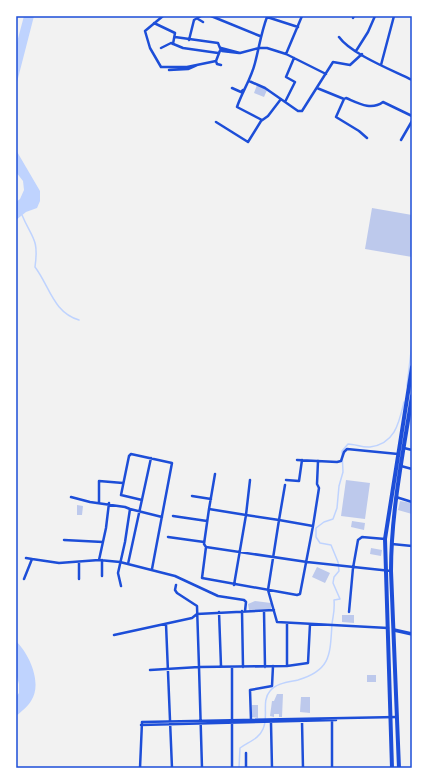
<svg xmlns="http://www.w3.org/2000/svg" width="428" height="784" viewBox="0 0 428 784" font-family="Roboto,sans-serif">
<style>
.water{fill:#bfd3fe}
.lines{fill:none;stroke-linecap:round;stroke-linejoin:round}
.stream{stroke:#bfd3fe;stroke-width:1.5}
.building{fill:#bdc9ec}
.minor{stroke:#1d4ed8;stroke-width:2.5}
.secondary{stroke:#1d4ed8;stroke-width:3.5}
.trunk{stroke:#1d4ed8;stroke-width:4}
.neatline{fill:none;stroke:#1d4ed8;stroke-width:1.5}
</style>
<rect width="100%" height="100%" fill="#f2f2f2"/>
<path class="water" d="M24,16H34L16,86V46Z
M16,150L40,191V201L37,208L26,212L16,220V202L20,199L24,190L23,181L16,172Z
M16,641C29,654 43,683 31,701C28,706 21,712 16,716V697L19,693V684L16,673Z"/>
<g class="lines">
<path class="stream" d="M22,215C32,239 39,238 35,267C50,287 53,312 79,320
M407,386L412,343
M239,768L240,748C248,742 259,739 263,729C269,717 261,701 270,691C276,683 289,682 298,680C331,670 330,655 332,624C333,615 335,611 334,600L340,599L333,583L334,577L339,571L338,562L331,545L320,543L316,537V528L324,522L333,519L337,508L339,486L343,472L342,451L348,444C355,444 363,448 370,447C395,444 399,423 404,402"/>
</g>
<path class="building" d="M257,85L267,90L264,97L254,93Z
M372,208L412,215V257L365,249Z
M346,480L370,483L365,519L341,516Z
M400,501L412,503V514L398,510Z
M77,505L83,506L82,515H77Z
M352,521L365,523L364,530L351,527Z
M371,548L382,550L381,556L370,554Z
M317,567L330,573L325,583L312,577Z
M255,601L271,603V609L249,610L248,604Z
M342,615H354V623L342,622Z
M367,675H376V682H367Z
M277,694H283L282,717H279V714H274V717L270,716L272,701H274Z
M301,697H310V713L300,712Z
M252,705H258V718L252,717Z"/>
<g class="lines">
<path class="minor" d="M163,16L145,31L150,48L161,67H187L216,61L221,48L240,53L259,48H267L286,54L326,74
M211,16L260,36
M353,18L354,16
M198,19L203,22
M154,23L175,33L173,44
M175,37L218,43L220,48
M339,37C351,54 392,70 412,80
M189,40L194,20L201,16
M161,48L171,43L183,48L218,53
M222,51L239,53
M356,51L368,32L375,16
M286,54L302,16
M216,61L217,64L221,65
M381,65L394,16
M169,70L188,69L197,65
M249,81L265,88L298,111H302L333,62L350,65L362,54
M232,88L241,92L243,90
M317,88L344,99L346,98C358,103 371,111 383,102L412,116
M344,99L336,117L359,131L367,138
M285,102L295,82L286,77L294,58
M262,120L237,107C242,92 251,79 255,63C259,48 261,33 267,17L298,27
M216,122L248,142L261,121L268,116L281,99
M401,140L412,121
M404,448L412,450
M297,460L337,462L341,461L344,452L347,449L398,454
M401,466L412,469
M250,480L246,515L279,520L268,590L277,622L388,628
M286,480L299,481L302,460
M192,496L211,499
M71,497L90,502L125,507L130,509L162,517
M396,497L412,502
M142,500L121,495L129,456L131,454L172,463L152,569
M99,503V481L123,483
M209,509L215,474
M173,516L207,521
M313,526L319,488L317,484L318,461
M168,537L204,542
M64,540L103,542
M392,544L412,546
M206,547L307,562L391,571
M26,558L32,559
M99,560L106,528L109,503
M102,560V576
M128,564L151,458
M24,579L32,559L59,563L99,560L120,562L175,576L218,596L244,600L246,602L245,611
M79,579V562
M234,585L246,515L209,509L204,544L206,547L202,578L297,595L300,594L313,526L279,520L285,485
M121,586L118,573L125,542L130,509
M242,611L243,667
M264,611L265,667
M219,612L221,666
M349,612L353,568L358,540L362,537L385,539
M166,624L172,768
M114,635L192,618L197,614L274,610
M287,666L308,663L310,624
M232,667V768
M150,670L199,667L197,606L177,593L175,590L176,585
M251,720L250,690L272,686L273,666
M302,721L303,768
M332,721V768
M271,723L272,768
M141,725L336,720
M140,768L142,722L397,717
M202,768L199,667L287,666V623
M246,768V753"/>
<path class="secondary" d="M394,630L412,634"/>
<path class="trunk" d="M392,768L385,539L412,367
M399,768L391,571C391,512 403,454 412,396"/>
</g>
<rect width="428" height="784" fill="none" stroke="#ffffff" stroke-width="34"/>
<rect x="17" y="17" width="394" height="750" class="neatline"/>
</svg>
